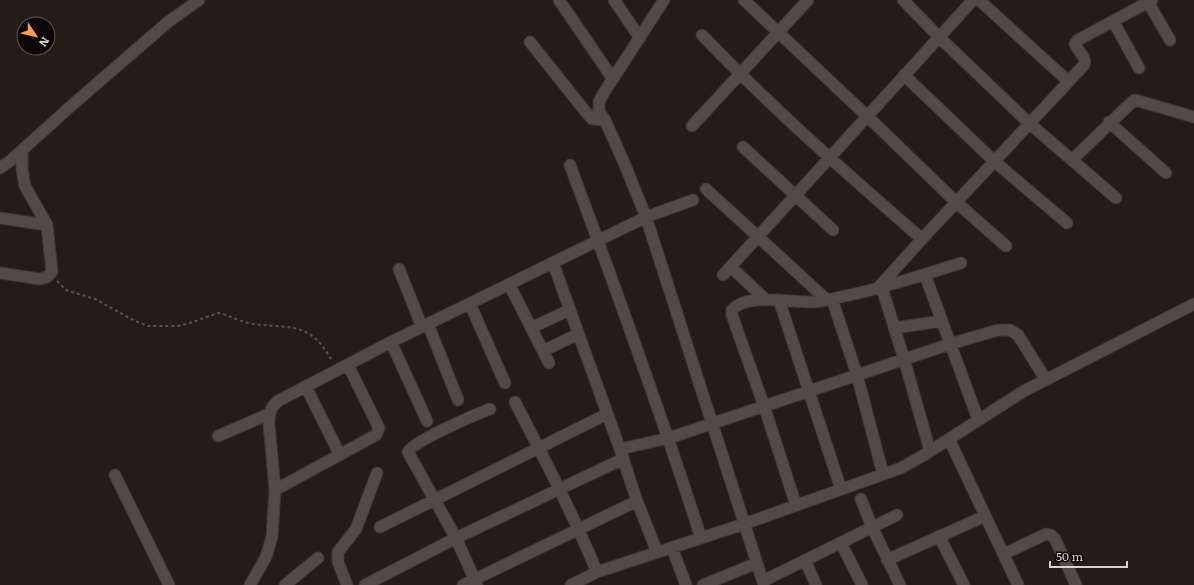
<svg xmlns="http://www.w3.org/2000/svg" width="1194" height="585" viewBox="0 0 1194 585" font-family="Literata,serif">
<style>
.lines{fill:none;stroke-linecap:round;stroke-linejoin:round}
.minor-casing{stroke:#3d3835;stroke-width:13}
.path{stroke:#5b5450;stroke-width:2;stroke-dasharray:3 3;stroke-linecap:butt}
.minor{stroke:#524a45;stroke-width:11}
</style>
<rect width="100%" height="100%" fill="#231c17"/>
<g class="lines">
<g class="minor-casing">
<path id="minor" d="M559,0L613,79
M614,0L640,38
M664,0L603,94L599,102V112L605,120L625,165L646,217L764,585
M744,0L867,116L956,202L1006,246
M903,0L939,37L1029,123L1116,198
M979,0L1068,81
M1148,2L1170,40
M1113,21L1139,68
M702,35C771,107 846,173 922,239
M530,42L585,111L592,119L605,120
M904,75L994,161L1067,223
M1109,122L1166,173
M692,126L808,0
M743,147L833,230
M1072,160L1133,101L1135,100L1194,117
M570,165C616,289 661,413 701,538
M0,168L10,161L71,106L168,22L199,0
M706,189L827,300
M0,218L47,225
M553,263L620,449L637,501L657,552
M731,267L765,299
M399,269L422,327
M0,273L40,279L47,277L52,272L47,225L25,186L22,170V150
M723,275L973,0
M925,275L978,419
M509,284L549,363
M882,288L904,359L930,451
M877,289L922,239L1084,65C1087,56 1078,52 1075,44L1078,40L1152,0
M832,299L857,375L883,474
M779,300L841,489
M470,304L505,383
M428,324L458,400
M531,328L569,310
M894,328L942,321
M391,342L427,421
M543,351L578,334
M306,387L340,455
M515,402C544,458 573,514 597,572
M218,436L269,414
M949,439L1018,585
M620,449L669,438L950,344L998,330H1010L1018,335L1046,380
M115,475L169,585
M275,490L376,435L379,428L348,365
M861,499L872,527L900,585
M796,505L764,406L732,315V310C747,292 793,303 815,302C825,301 835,298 845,296C885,288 922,275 961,263
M380,527L607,414
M939,536L964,585
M841,543L862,585
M672,548L686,585
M1004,554L1046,534L1051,535L1055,539L1076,585
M805,560L816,585
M887,560L985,516
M763,581L897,515
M250,585L266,557L272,537L275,490L269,424C269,414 270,408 278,401L391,342L646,217L693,200
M285,585L318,558
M347,585L338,562V552L356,529L377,473
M365,585L456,538L623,459
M463,585L637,501
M477,585L456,538L408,452C411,442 477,414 490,409
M571,585L597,572L744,524L901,468L924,455L1024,391L1194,304
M703,585L757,563"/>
</g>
<path class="path" d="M57,281L66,290L95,299L135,321L148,326H178L193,322L218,313C230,315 242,323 254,324C292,329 310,321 332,361"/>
<use href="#minor" class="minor"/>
</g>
<g transform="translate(36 36) rotate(125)"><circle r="19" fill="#0a0706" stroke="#5c5856"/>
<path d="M0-3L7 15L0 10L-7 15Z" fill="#fb9e51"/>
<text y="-6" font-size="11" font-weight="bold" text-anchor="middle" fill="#d7d2cf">N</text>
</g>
<path d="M1050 561v6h77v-6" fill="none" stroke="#d7d2cf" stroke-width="2"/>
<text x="1056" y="561" font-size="12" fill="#d7d2cf" stroke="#0a0706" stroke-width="3" paint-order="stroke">50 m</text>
</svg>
